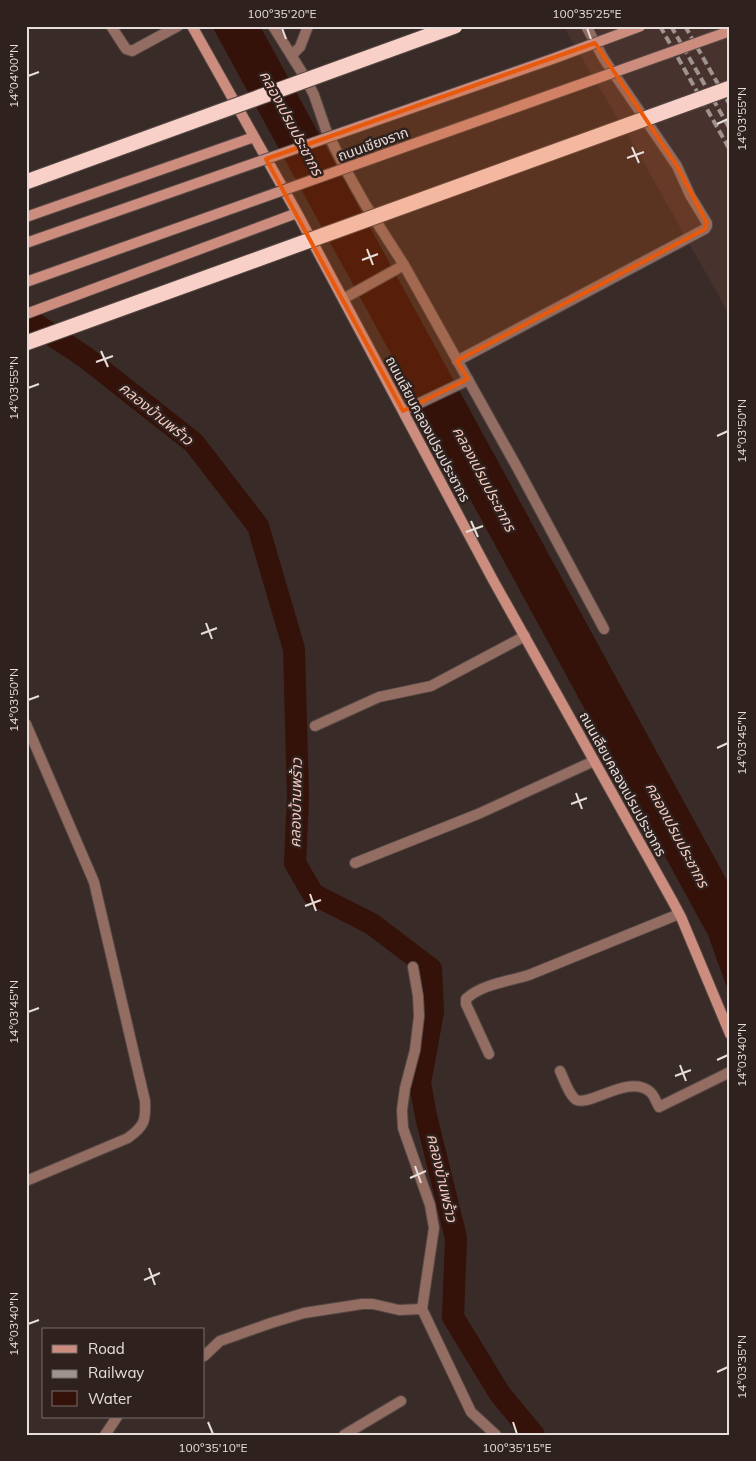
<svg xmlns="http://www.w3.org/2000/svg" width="756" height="1461" viewBox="0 0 756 1461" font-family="Mulish,'Noto Sans Thai',sans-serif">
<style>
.built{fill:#47322d}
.water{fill:#341109}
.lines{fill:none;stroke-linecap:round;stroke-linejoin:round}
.river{stroke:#341109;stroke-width:22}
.street-casing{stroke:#554844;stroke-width:12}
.secondary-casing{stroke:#554844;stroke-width:12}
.street{stroke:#936c62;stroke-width:10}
.secondary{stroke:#cc8d7e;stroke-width:10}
.rail{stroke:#9f9390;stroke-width:4;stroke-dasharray:8 4;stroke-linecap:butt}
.secondary-bridge-casing{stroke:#554844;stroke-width:12;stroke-linecap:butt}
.highway-bridge-casing{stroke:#554844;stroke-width:17;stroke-linecap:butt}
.secondary-bridge{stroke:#cc8d7e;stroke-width:10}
.highway-bridge{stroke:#f8d0c7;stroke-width:15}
.marked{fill:#e8590c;fill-opacity:0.2;stroke:#e8590c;stroke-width:4;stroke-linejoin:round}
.ticks{fill:none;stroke:#e7dedb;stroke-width:2}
.labels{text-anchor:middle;stroke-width:5;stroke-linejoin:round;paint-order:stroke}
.street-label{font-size:14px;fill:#e7dedb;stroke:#2f211e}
.water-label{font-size:15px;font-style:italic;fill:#f6cabf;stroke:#2f211e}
.neatline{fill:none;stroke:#e7dedb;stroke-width:2}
.ticks-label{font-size:12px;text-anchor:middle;fill:#e7dedb}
</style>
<rect width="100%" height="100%" fill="#392b27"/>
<path class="built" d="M563,26H730V316L639,154Z"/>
<path class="water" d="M212,26H260L730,886V996L708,935Z"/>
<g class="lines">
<path class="river" d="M37,325L85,357L194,443L258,526L294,649L298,797L295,863L313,894L372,924L431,969L433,1012L420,1083L426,1116L456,1238L453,1317L500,1394L534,1435"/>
<g class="street-casing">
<path id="street" d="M111,26L126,49L132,51L178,26
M273,26L306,79L314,95L326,130L347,172L365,204L404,265L518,469L604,629
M292,55L300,47L308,26
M343,299L404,265
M457,361L705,229L707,226V223L690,195L677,166L604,59L586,26
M403,411L462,383L468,379
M26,724L94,882L145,1101C146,1122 144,1126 128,1138L26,1181
M315,726L379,697L431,686L525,636
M355,863L478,814L594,761
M413,967L418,996L419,1016L415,1050L405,1088L402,1110L403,1128L430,1205L434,1228L422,1309L471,1412L496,1435
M489,1054L466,1004V999C482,984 510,981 529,975L679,914
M560,1071C564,1079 568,1093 575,1099C587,1109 627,1074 649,1091C654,1094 656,1102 659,1107L730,1072
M204,1356L220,1341L271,1323L304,1313L362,1304H373L399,1310L422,1309
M105,1435L117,1417
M344,1435L401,1401"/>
</g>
<g class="secondary-casing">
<path id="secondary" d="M192,26L297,213L493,580L673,902L681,917L730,1034
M26,217L254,137
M26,314L297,213"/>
</g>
<use href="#street" class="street"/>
<use href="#secondary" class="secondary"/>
<path class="rail" d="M660,26L730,150
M671,26L730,129
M685,26L730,105"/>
<g class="secondary-bridge-casing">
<path id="secondary-bridge" d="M26,243L555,58L641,26
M26,282L730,31"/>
</g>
<g class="highway-bridge-casing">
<path id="highway-bridge" d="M26,182L455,26
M26,343L730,88"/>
</g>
<use href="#secondary-bridge" class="secondary-bridge"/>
<use href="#highway-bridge" class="highway-bridge"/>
</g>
<path class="marked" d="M595,43L677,166L707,223L705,229L457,361L468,379L403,411L266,159Z"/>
<path class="ticks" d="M282,28L286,39M587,28L591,39M28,76L39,72M717,124L728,119M632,147L639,163M627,158L644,152M367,249L373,265M362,260L378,254M101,351L108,367M96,362L113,356M28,388L39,384M717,436L728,431M471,521L478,537M466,532L483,526M206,623L212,639M201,634L217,628M28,700L39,696M717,748L728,743M576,793L582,809M571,804L587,798M310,894L316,911M305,906L321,900M28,1012L39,1008M717,1060L728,1055M680,1065L686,1081M675,1076L691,1070M415,1166L421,1183M410,1178L426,1171M149,1268L155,1285M144,1280L160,1273M28,1324L39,1320M717,1372L728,1367M208,1422L213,1434M513,1422L517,1434"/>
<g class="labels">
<g class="street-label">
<text transform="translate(373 144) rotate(-20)" y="5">ถนนเชียงราก</text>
<text transform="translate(428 429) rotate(62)" y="5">ถนนเลียบคลองเปรมประชากร</text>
<text transform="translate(623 784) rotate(61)" y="5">ถนนเลียบคลองเปรมประชากร</text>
</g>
<g class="water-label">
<text transform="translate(291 123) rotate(62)" y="5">คลองเปรมประชากร</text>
<text transform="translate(156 414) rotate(39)" y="5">คลองบ้านพร้าว</text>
<text transform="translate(484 479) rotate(62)" y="5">คลองเปรมประชากร</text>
<text transform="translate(296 803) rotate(-89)" y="5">คลองบ้านพร้าว</text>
<text transform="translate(677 835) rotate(62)" y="5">คลองเปรมประชากร</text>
<text transform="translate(442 1178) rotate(77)" y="5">คลองบ้านพร้าว</text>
</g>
</g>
<rect width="756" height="1461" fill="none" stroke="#2f211e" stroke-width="55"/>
<rect x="42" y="1328" width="162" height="90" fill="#2f211e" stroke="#796d6a"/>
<rect x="52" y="1345" width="25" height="8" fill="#cc8d7e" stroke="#796d6a"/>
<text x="88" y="1354" font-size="15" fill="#e7dedb">Road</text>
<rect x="52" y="1370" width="25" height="8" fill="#9f9390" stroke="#796d6a"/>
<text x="88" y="1378" font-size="15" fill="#e7dedb">Railway</text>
<rect x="52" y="1391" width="25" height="15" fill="#341109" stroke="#796d6a"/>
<text x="88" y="1404" font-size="15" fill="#e7dedb">Water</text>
<rect x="28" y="28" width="700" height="1406" class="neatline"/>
<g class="ticks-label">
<text x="282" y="18">100°35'20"E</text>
<text x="587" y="18">100°35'25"E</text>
<text transform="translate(14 76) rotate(-90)" y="4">14°04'00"N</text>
<text transform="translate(742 119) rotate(-90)" y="4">14°03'55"N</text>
<text transform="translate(14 388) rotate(-90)" y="4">14°03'55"N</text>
<text transform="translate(742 431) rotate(-90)" y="4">14°03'50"N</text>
<text transform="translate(14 700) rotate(-90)" y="4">14°03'50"N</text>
<text transform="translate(742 743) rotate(-90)" y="4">14°03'45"N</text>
<text transform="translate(14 1012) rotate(-90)" y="4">14°03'45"N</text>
<text transform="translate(742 1055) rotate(-90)" y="4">14°03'40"N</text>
<text transform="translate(14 1324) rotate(-90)" y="4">14°03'40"N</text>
<text transform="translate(742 1367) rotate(-90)" y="4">14°03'35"N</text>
<text x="213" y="1452">100°35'10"E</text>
<text x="517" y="1452">100°35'15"E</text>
</g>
</svg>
